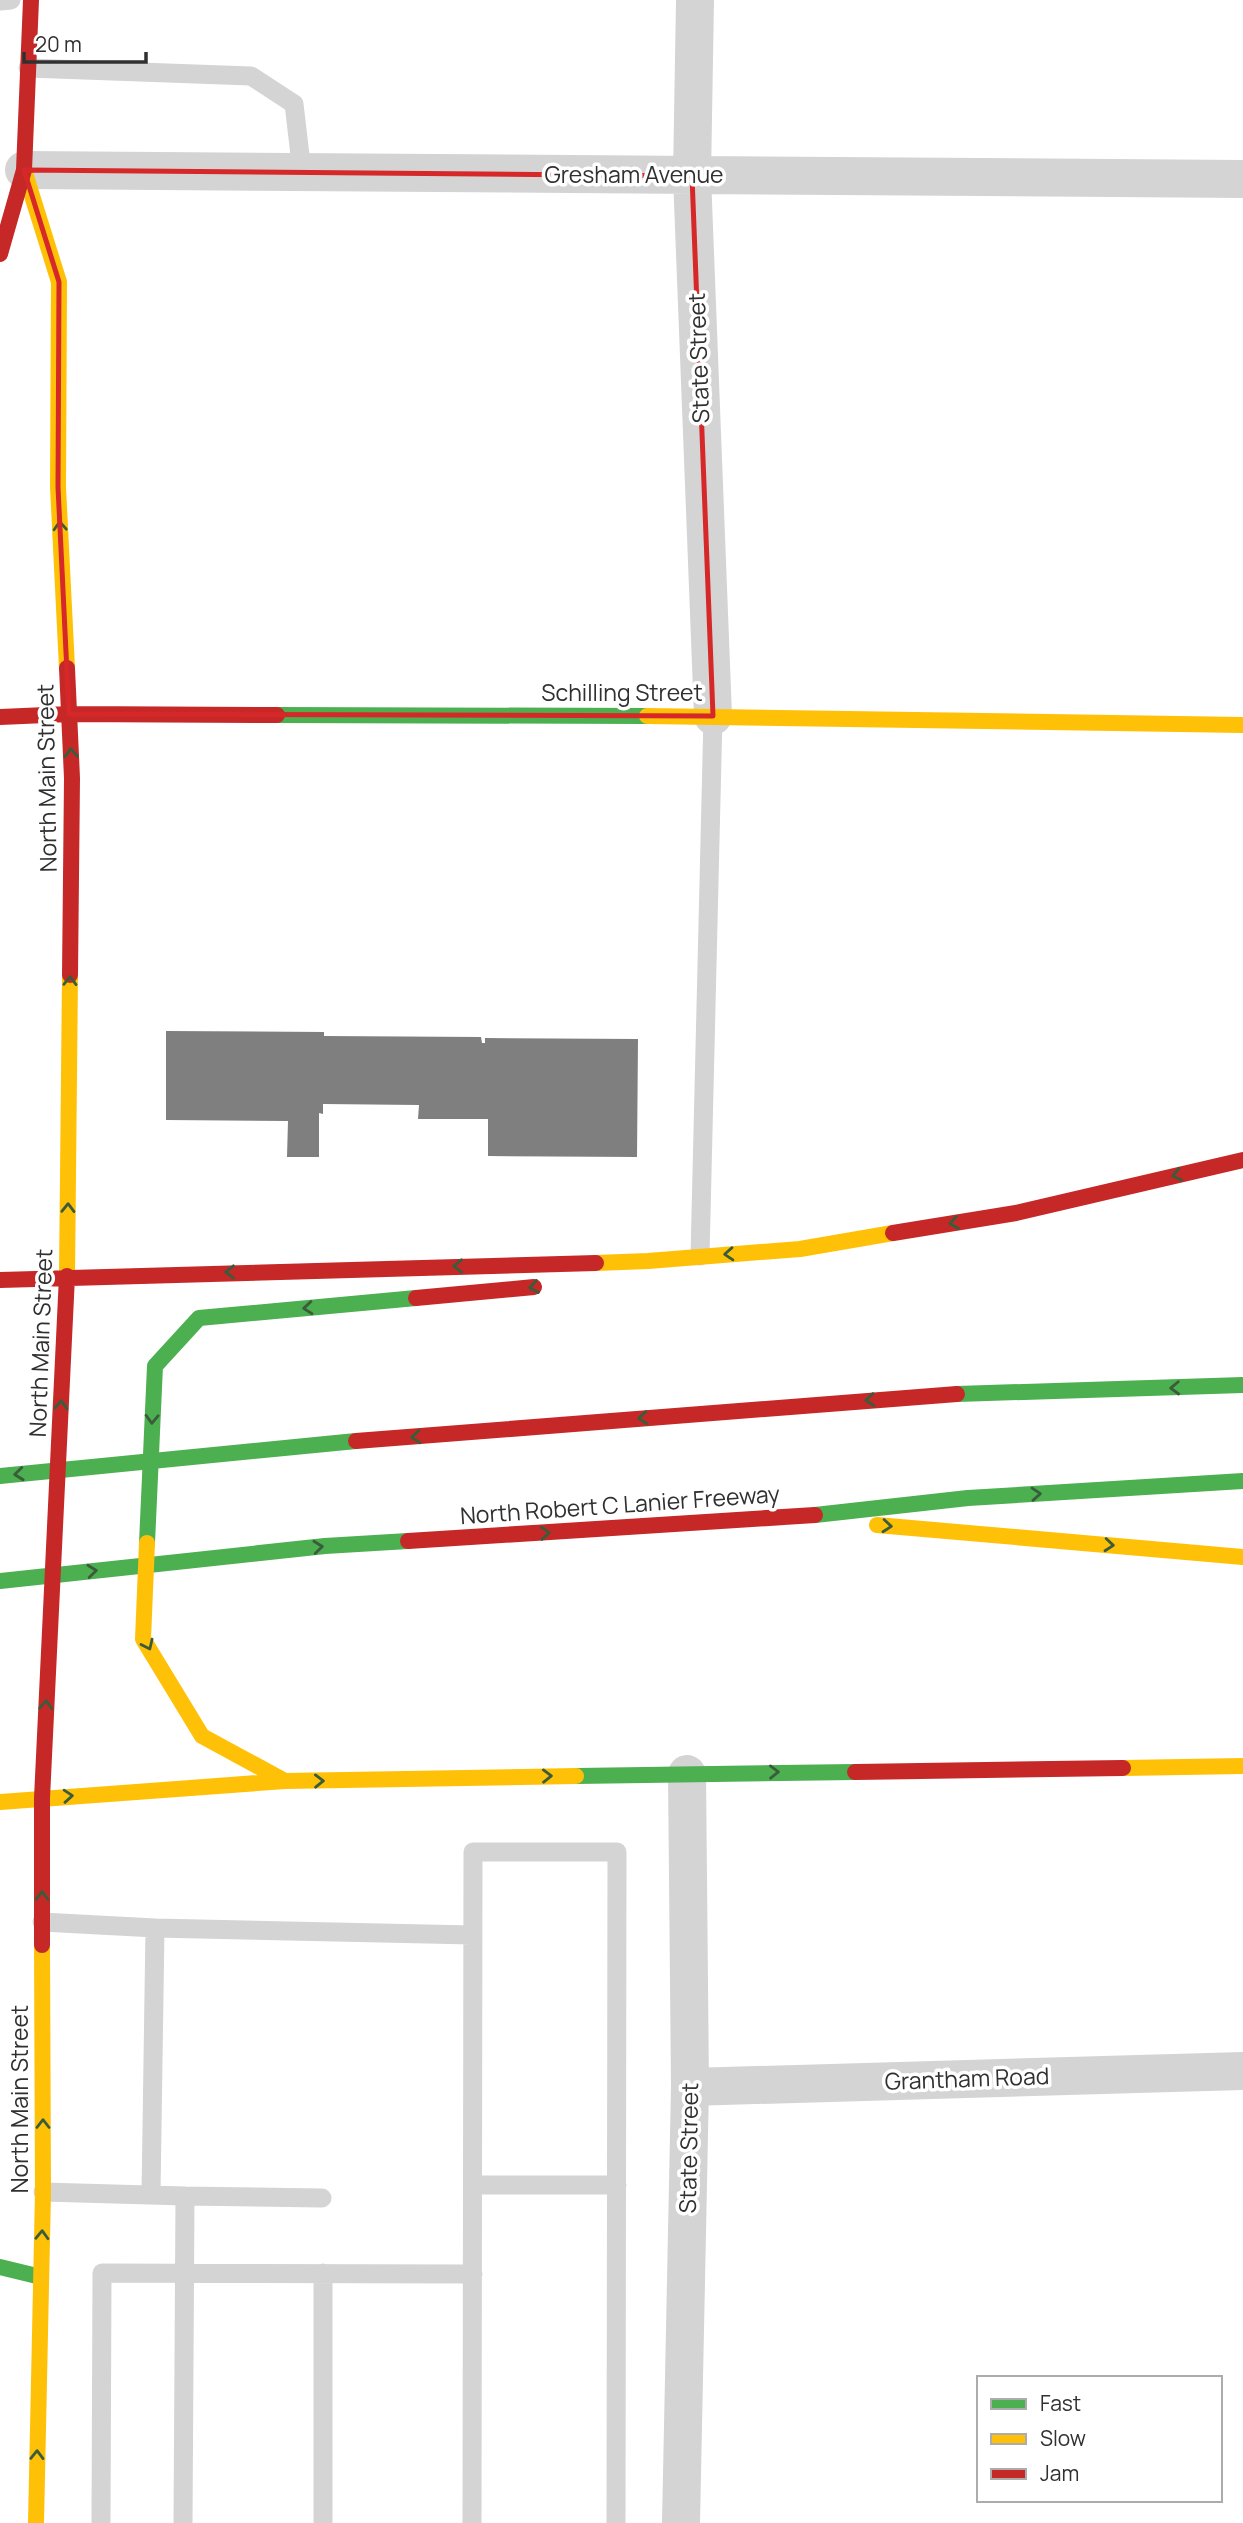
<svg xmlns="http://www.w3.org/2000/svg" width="1243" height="2523" viewBox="0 0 1243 2523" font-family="Manrope,sans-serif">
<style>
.building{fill:#7f7f7f}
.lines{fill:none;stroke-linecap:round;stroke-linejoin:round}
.lane{stroke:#d4d4d4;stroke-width:19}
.street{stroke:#d4d4d4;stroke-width:38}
.fast{stroke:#4caf50;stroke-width:16}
.slow{stroke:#ffc107;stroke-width:16}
.jam{stroke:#c62828;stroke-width:16}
.oneway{stroke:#3a5c3b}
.marked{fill:none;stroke:#d62828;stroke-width:5;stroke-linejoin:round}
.labels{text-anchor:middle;stroke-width:7;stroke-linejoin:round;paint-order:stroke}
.street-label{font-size:23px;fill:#303030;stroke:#fff}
</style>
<rect width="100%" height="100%" fill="#fff"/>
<path class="building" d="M166,1031L324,1032V1036L481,1037L482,1043H485V1038L638,1039L637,1157L488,1156V1119H418L419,1105L323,1104V1114L319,1113V1157H287L288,1121L166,1120Z"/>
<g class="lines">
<path class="lane" d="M0,1L11,0
M28,68L251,76L294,104L302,172
M700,1256L713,716
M42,1922L155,1928L151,2194
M155,1928L473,1935
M473,2185H617
M43,2192L185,2196L183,2523
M185,2196L322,2198
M101,2523L102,2273L473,2274
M323,2523V2273
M472,2523L473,1852H617L616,2523"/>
<path class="street" d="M695,0L692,176L713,716
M24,170L1243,179
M690,2087L1243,2071
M681,2523L690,2087L687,1774"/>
<path class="fast" d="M277,715L647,716
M957,1394L1243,1385
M0,1476L356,1441
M815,1515L968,1498L1243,1481
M147,1543L155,1366L199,1318L416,1298
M0,1581L325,1546L408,1541
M576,1776L855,1772
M0,2267L41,2277"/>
<path class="slow" d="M24,170L59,282L58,487L67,668
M647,716L1243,725
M596,1263L648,1261L800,1249L893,1233
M67,1276L70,975
M877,1525L1243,1557
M147,1543L143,1639L202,1736L285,1781
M1123,1768L1243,1766
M0,1802L285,1781L576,1776
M36,2523L43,2192L42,1945"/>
<path class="jam" d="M0,254L24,170L31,0
M67,668L72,778L70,975
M0,717L69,714L277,715
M893,1233L1016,1213L1243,1160
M0,1280L596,1263
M416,1298L534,1287
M356,1441L957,1394
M408,1541L815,1515
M855,1772L1123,1768
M42,1945V1798L67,1276"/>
</g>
<defs><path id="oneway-chevron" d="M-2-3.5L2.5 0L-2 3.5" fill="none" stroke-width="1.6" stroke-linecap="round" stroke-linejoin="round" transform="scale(1.75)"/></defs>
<g class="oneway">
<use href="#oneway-chevron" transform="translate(60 526) rotate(-93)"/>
<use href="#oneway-chevron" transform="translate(71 753) rotate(-93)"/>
<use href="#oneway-chevron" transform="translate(70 981) rotate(-89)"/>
<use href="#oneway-chevron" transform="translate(1177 1175) rotate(167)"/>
<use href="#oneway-chevron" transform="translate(68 1208) rotate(-89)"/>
<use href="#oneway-chevron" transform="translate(954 1223) rotate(170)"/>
<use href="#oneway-chevron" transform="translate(729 1254) rotate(176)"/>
<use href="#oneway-chevron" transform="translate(458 1266) rotate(179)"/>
<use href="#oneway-chevron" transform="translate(230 1272) rotate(179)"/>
<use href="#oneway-chevron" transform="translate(534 1287) rotate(170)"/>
<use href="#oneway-chevron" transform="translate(308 1308) rotate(175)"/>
<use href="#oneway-chevron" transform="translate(1175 1388) rotate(178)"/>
<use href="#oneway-chevron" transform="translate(870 1400) rotate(175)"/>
<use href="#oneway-chevron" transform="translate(61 1405) rotate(-87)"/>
<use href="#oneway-chevron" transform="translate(643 1418) rotate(175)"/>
<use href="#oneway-chevron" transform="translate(152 1419) rotate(92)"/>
<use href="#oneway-chevron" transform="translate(416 1437) rotate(175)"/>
<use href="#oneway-chevron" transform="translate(19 1474) rotate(174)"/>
<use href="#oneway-chevron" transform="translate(1036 1494) rotate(-4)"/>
<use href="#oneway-chevron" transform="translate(887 1526) rotate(5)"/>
<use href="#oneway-chevron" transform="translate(545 1533) rotate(-4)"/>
<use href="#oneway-chevron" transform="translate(1109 1545) rotate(5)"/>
<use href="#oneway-chevron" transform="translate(318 1547) rotate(-6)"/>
<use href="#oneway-chevron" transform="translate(92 1571) rotate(-6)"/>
<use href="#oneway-chevron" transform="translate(148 1645) rotate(65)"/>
<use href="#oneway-chevron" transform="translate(46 1705) rotate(-87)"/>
<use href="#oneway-chevron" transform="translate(774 1772) rotate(-1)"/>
<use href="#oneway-chevron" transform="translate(547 1776) rotate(-1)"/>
<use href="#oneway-chevron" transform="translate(319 1781) rotate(-1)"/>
<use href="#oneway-chevron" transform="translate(68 1796) rotate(-4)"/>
<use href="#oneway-chevron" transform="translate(42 1896) rotate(-90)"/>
<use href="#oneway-chevron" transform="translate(43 2124) rotate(-90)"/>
<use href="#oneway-chevron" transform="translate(42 2235) rotate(-88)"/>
<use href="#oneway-chevron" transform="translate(37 2455) rotate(-89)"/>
</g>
<path class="marked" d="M24,170L692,176L713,716L69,714L58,487L59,282Z"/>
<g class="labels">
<g class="street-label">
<text x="634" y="183">Gresham Avenue</text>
<text transform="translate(699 358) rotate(-92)" y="8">State Street</text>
<text x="622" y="701">Schilling Street</text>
<text transform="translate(47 778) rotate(-91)" y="8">North Main Street</text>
<text transform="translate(41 1343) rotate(-88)" y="8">North Main Street</text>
<text transform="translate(620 1505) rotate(-4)" y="8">North Robert C Lanier Freeway</text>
<text transform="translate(967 2079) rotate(-2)" y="8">Grantham Road</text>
<text transform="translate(20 2099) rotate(-90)" y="8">North Main Street</text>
<text transform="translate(689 2148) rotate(-89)" y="8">State Street</text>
</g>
</g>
<rect x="977" y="2376" width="245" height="126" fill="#ffffff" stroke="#acacac" stroke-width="2"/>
<rect x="991" y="2399" width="35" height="10" fill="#4caf50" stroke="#acacac" stroke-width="2"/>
<text x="1040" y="2411" font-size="21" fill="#303030">Fast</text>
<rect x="991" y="2434" width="35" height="10" fill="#ffc107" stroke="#acacac" stroke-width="2"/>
<text x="1040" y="2446" font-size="21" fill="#303030">Slow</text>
<rect x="991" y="2469" width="35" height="10" fill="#c62828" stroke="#acacac" stroke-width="2"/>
<text x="1040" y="2481" font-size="21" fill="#303030">Jam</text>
<path d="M24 52v10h122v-10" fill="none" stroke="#303030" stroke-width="3.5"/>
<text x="35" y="52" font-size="21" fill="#303030" stroke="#ffffff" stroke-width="5" paint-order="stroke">20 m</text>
</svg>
